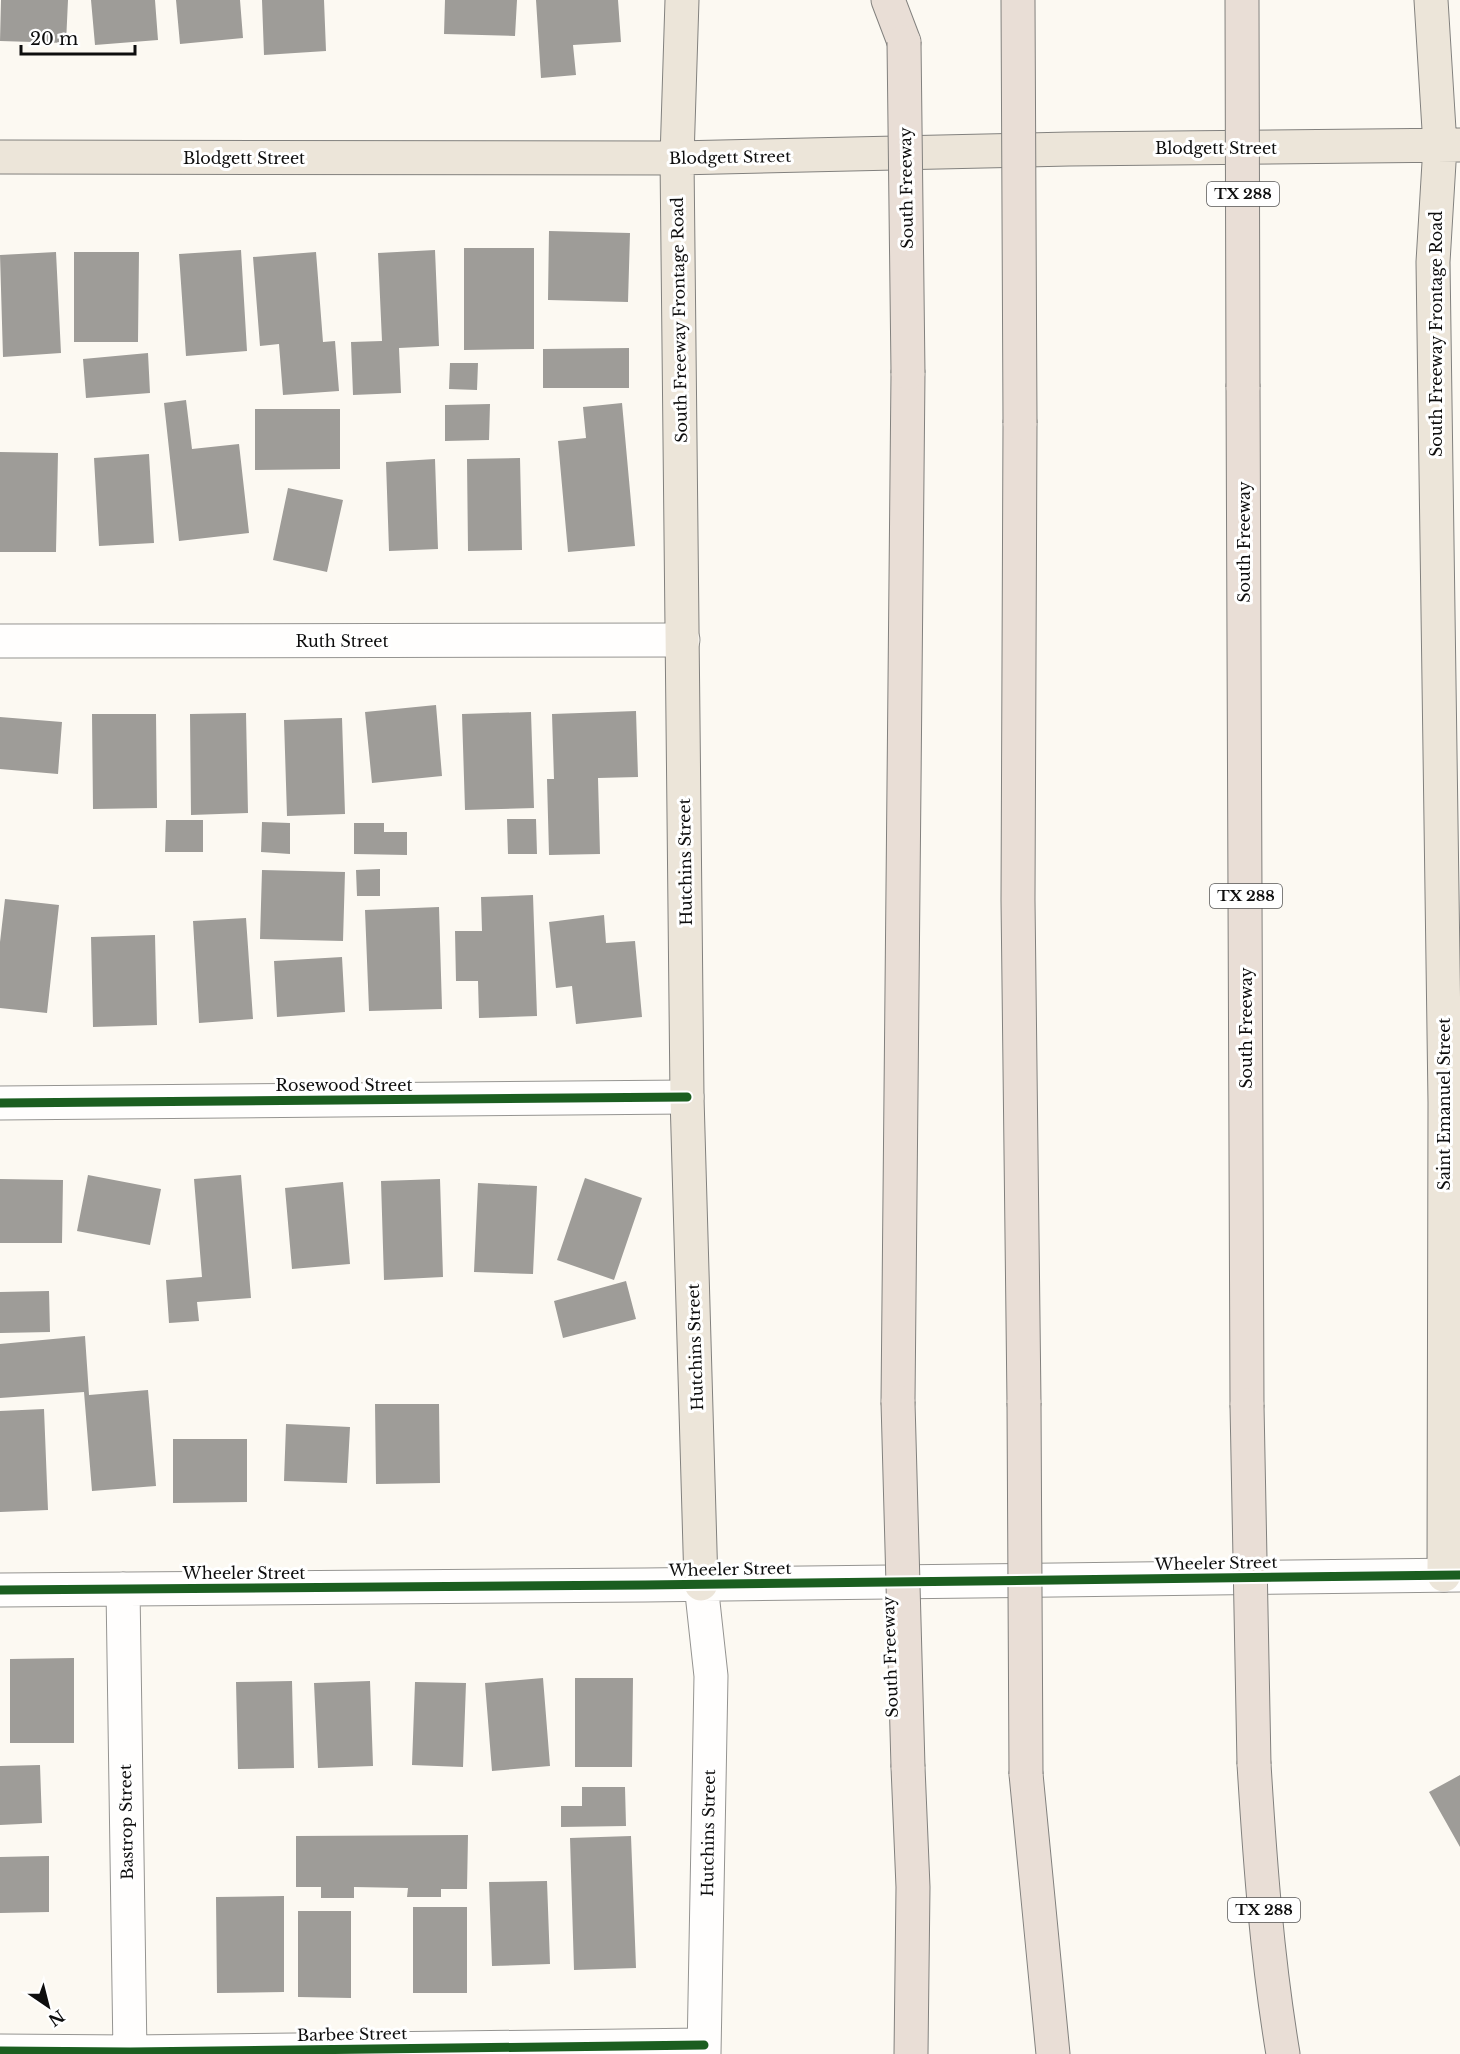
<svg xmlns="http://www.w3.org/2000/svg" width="1460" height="2054" viewBox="0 0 1460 2054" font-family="'Libre Baskerville',serif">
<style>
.building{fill:#9e9c98}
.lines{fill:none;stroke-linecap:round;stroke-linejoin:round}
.minor-casing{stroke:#959491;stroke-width:35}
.major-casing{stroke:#82817e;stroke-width:35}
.highway-casing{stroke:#82817e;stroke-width:35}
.minor{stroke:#fffefd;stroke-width:33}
.major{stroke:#ece5d9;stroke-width:33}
.highway{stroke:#e9ded6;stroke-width:33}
.highway-bridge-casing{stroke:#82817e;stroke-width:35;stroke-linecap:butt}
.highway-bridge{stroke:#e9ded6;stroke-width:33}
.cycleway-casing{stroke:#fff;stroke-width:13}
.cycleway{stroke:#1b5e20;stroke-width:9}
.labels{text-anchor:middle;stroke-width:6;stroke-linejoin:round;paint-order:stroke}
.shield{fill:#fff;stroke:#565656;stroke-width:1.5}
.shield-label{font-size:15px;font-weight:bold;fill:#0e0e0e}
.street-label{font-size:16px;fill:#0e0e0e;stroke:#fff}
</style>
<rect width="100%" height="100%" fill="#fcf9f2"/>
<path class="building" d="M1,0H68L66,43L0,41Z
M91,0H155L158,40L95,45Z
M176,0H240L243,38L180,44Z
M262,0H324L326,51L264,55Z
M445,0H517L515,36L444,34Z
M536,0H618L621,42L573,45L576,75L541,78Z
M549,231L630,233L628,302L548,300Z
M464,248H534V349L464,350Z
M241,250L247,351L186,356L179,254Z
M435,250L439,346L399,348L401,393L353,395L351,342L382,341L378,253Z
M56,252L61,353L3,357L0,255Z
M74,252H139L138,342H74Z
M316,252L323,342L335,341L339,391L283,395L279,344L260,346L253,257Z
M629,348V388H543V349Z
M148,353L150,393L86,398L83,359Z
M450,363H478L477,390L449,389Z
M186,400L192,449L239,444L249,533L179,541L164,403Z
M622,403L635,546L568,552L558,441L586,438L583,407Z
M490,404L489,440L445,441V405Z
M255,409H340V469L255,470Z
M0,452L58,453L56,552H0Z
M149,454L154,543L99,546L94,458Z
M520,458L522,550L468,551L467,459Z
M435,459L438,549L389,551L386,462Z
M288,488L343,500L327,572L273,560Z
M436,705L442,776L372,783L365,712Z
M636,711L638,777L598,778L600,854L549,855L547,779H554L552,714Z
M531,712L534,808L465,810L462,714Z
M246,713L248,813L191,815L190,714Z
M92,714H156L157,808L93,809Z
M0,717L62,722L58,774L0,769Z
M342,718L345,814L287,816L284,720Z
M507,819H536L537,854H508Z
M166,820H203V852H165Z
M262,822L290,823V854L261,852Z
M354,823H384V832H407V855L354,854Z
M380,869V896H357L356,870Z
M262,870L345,872L343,941L260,939Z
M533,895L537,1016L479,1018L478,981H456L455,931H482L481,897Z
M5,899L59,905L47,1013L0,1008V942Z
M439,907L442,1009L369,1011L365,910Z
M604,915L606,943L635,941L642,1017L576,1024L572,986L556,988L549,922Z
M246,918L253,1019L199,1023L193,921Z
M155,935L157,1025L93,1027L91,937Z
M342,957L345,1012L277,1017L274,961Z
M88,1175L161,1189L150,1245L77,1231Z
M241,1175L251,1298L197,1302L199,1321L169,1323L166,1280L202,1277L194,1179Z
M585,1178L642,1198L614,1280L557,1260Z
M0,1179L63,1180L62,1243H0Z
M440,1179L443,1277L384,1280L381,1181Z
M343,1182L350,1264L292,1269L285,1188Z
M478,1183L537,1186L533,1274L474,1272Z
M626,1281L636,1319L563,1338L554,1301Z
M49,1291L50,1332L0,1333V1292Z
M85,1336L89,1395L148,1390L156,1486L92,1491L84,1392L0,1398V1344Z
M375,1404H439L440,1483L376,1484Z
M44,1409L48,1510L0,1512V1411Z
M286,1424L350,1427L347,1483L284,1481Z
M173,1439H247V1502L173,1503Z
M74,1658V1743H10V1659Z
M543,1678L550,1766L492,1771L485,1683Z
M575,1678H633L632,1767H575Z
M292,1681L294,1768L238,1769L236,1682Z
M370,1681L373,1766L318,1768L314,1683Z
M415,1682L466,1683L463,1767L412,1765Z
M40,1765L42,1823L0,1825V1766Z
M1460,1775V1847L1429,1792Z
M582,1787H625L626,1826L561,1827V1806H582Z
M468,1835L467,1889H441V1897H407L408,1888L354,1887V1898H321V1887H296V1836Z
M631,1836L636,1968L574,1970L570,1838Z
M49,1856V1912L0,1913V1857Z
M547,1881L550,1964L492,1966L489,1882Z
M284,1896V1992L217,1993L216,1897Z
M413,1907H467V1993H413Z
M298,1911H351V1998L298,1997Z"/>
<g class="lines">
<g class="minor-casing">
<path id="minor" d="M0,641L683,640
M0,1103L687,1097
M701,1584L711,1676L704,2054
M123,1589L130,2054
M0,1590L645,1585L1460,1575
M0,2051L130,2052L704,2045"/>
</g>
<g class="major-casing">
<path id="major" d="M682,0L677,158L687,1097L701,1584
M1431,0L1440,146L1433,262L1445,1102L1444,1575
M0,157L677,158L1069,149L1460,145"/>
</g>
<g class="highway-casing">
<path id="highway" d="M888,0L904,42
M1243,387L1247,1405
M1020,423L1018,900L1024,1403
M898,1402L908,373
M1254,1764C1260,1862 1267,1958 1283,2054
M908,1767L913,1887L911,2054
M1026,1774L1053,2054"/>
</g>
<use href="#minor" class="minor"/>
<use href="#major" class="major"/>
<use href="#highway" class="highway"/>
<g class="highway-bridge-casing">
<path id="highway-bridge" d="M1018,0L1020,423
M1242,0L1243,387
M904,42L908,373
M898,1402L908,1767
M1024,1403L1026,1774
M1247,1405L1254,1764"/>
</g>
<use href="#highway-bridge" class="highway-bridge"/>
<g class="cycleway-casing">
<path id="cycleway" d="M0,1103L687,1097
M0,1590L645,1585L1460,1575
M0,2051L130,2052L704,2045"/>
</g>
<use href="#cycleway" class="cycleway"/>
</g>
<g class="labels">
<g class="shield">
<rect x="1207" y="182" width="72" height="24" rx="4.5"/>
<rect x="1210" y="884" width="72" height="24" rx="4.5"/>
<rect x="1228" y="1898" width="72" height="24" rx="4.5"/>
</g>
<g class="shield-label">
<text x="1243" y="199">TX 288</text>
<text x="1246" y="901">TX 288</text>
<text x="1264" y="1915">TX 288</text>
</g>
<g class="street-label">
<text x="1216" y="154">Blodgett Street</text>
<text transform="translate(730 157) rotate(-1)" y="6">Blodgett Street</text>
<text x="244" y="164">Blodgett Street</text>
<text transform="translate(906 188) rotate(-91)" y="6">South Freeway</text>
<text transform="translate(679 320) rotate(-91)" y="6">South Freeway Frontage Road</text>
<text transform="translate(1436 334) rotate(-90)" y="6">South Freeway Frontage Road</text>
<text transform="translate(1244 542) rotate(-90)" y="6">South Freeway</text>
<text x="342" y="647">Ruth Street</text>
<text transform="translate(685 862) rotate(-91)" y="6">Hutchins Street</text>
<text transform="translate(1246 1028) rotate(-90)" y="6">South Freeway</text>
<text x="344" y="1091">Rosewood Street</text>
<text transform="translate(1444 1104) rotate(-90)" y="6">Saint Emanuel Street</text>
<text transform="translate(695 1347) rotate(-92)" y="6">Hutchins Street</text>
<text transform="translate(1216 1563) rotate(-1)" y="6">Wheeler Street</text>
<text transform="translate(730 1569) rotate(-1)" y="6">Wheeler Street</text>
<text x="244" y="1579">Wheeler Street</text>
<text transform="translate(890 1657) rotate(-92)" y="6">South Freeway</text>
<text transform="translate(126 1822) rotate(-91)" y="6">Bastrop Street</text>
<text transform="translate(708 1833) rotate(-89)" y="6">Hutchins Street</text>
<text transform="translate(352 2034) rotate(-1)" y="6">Barbee Street</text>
</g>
</g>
<g transform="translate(48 2006) rotate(145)" stroke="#ffffff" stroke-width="4.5" paint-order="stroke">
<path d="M0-4.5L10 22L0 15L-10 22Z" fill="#0e0e0e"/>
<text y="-9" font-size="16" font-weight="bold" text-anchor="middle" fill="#0e0e0e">N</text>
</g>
<path d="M21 45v9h114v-9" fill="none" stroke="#0e0e0e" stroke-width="3"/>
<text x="30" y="45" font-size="18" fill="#0e0e0e" stroke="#ffffff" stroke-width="4.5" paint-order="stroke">20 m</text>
</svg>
